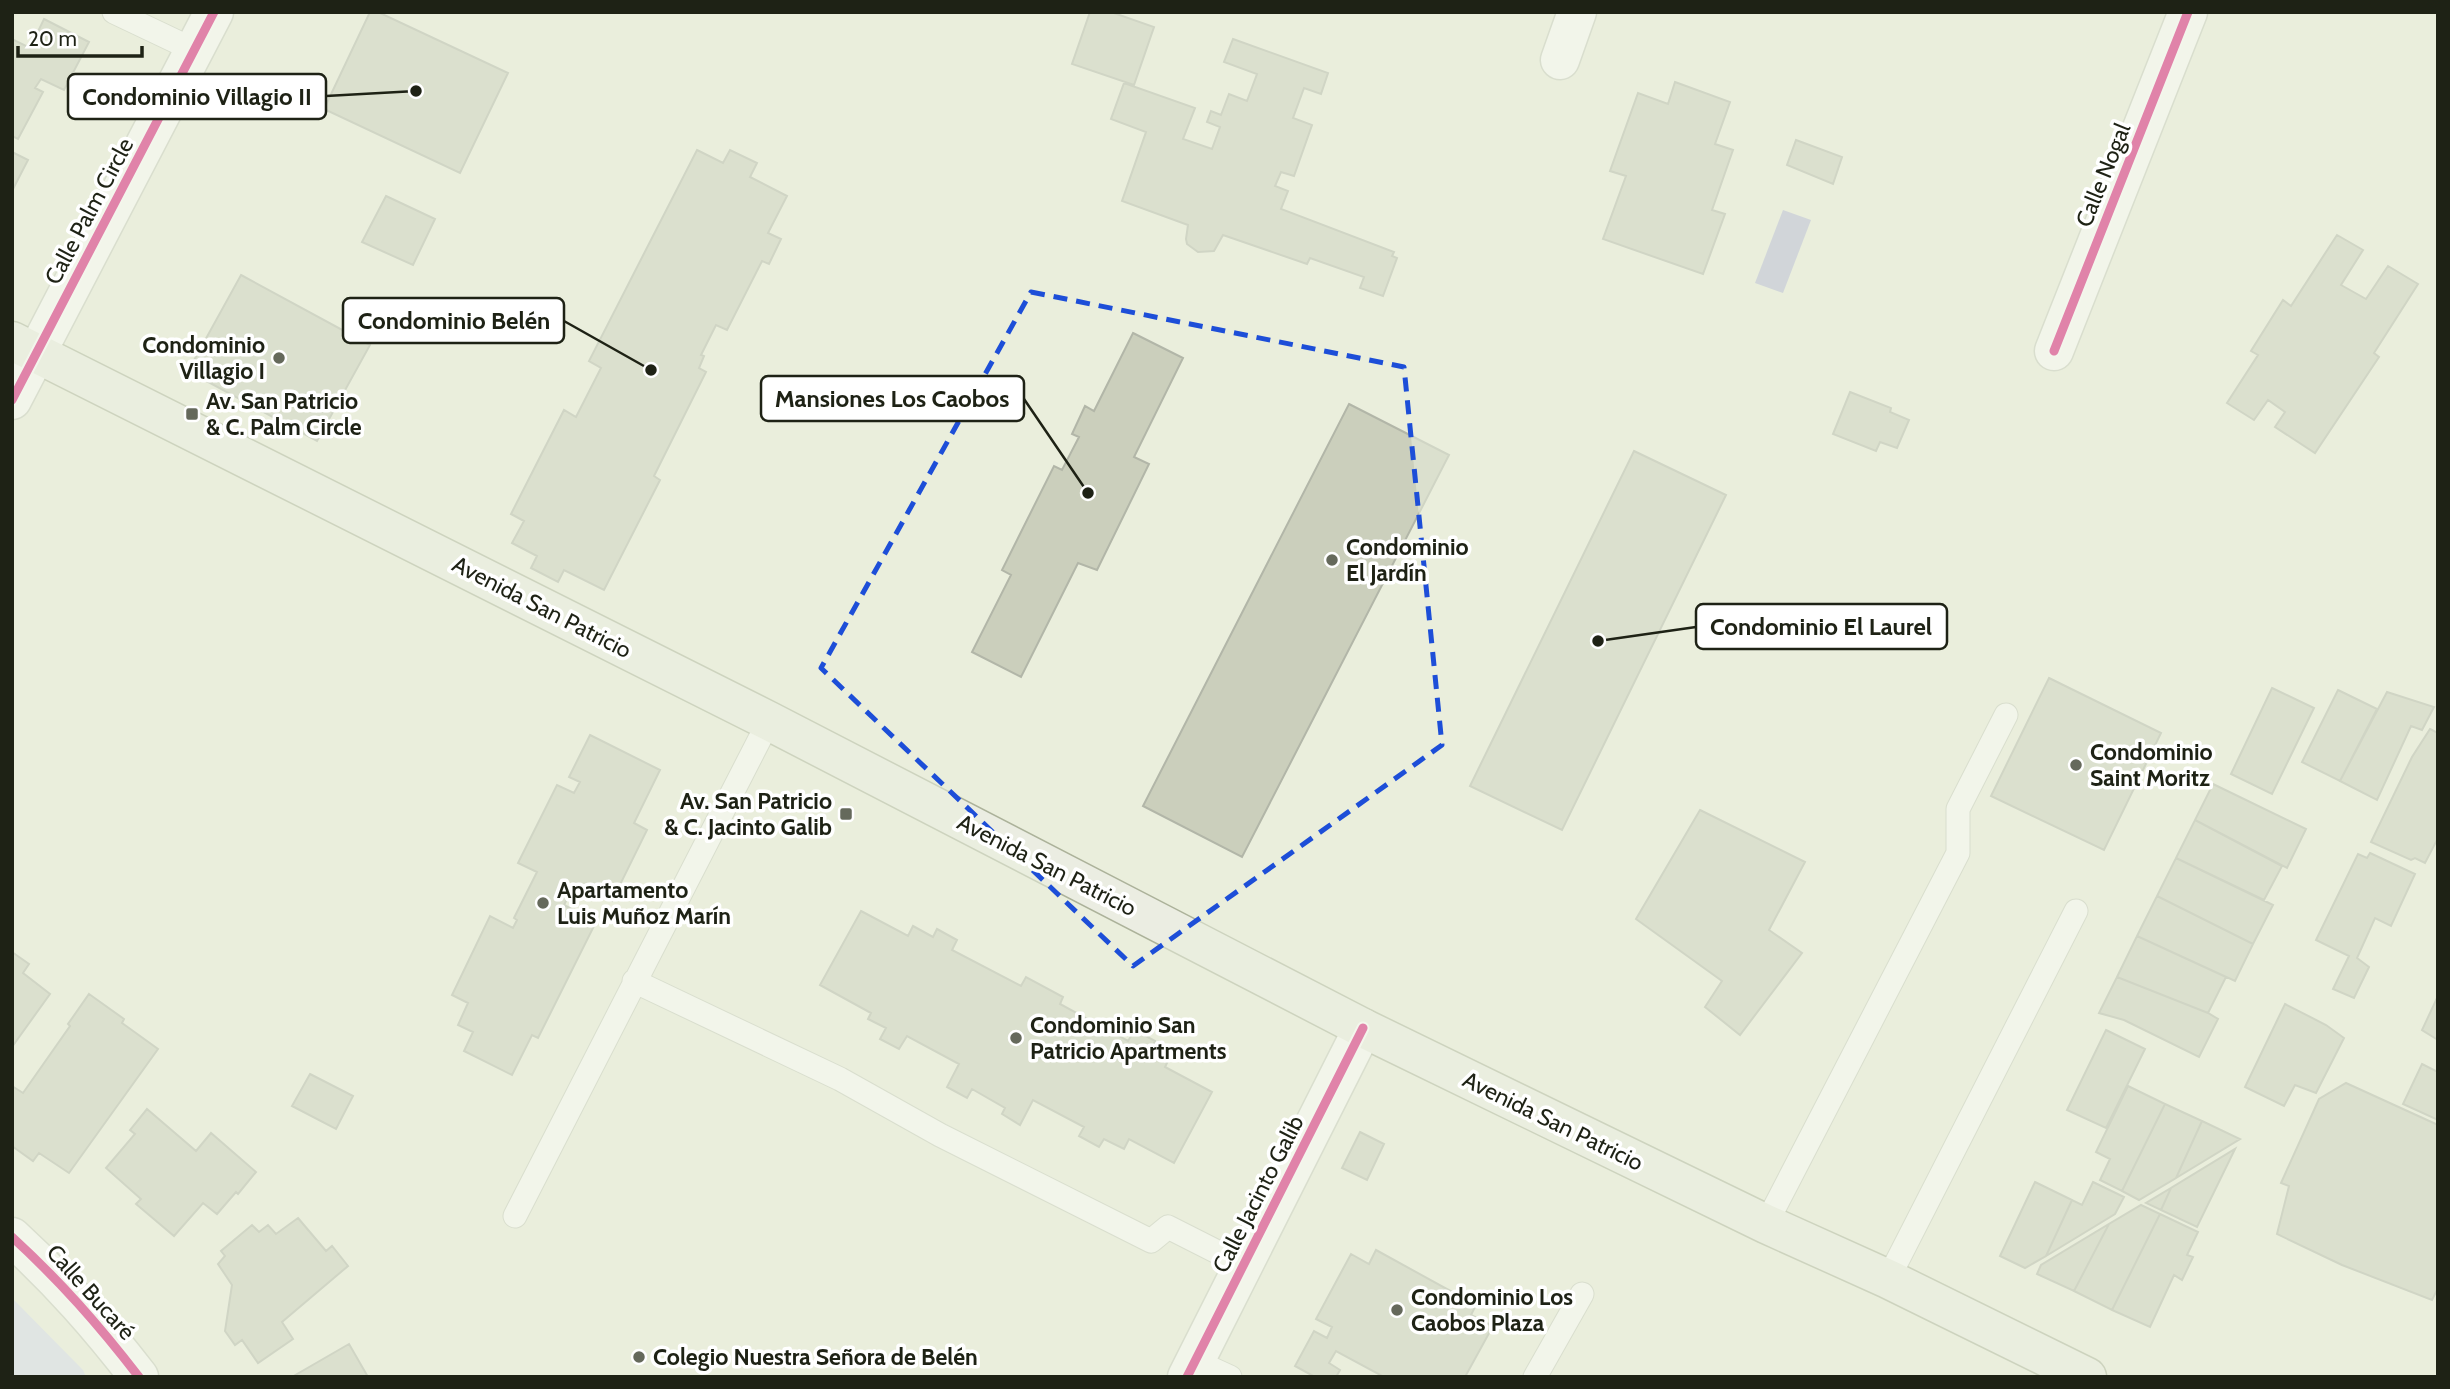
<svg xmlns="http://www.w3.org/2000/svg" width="2450" height="1389" viewBox="0 0 2450 1389" font-family="Cabin,sans-serif">
<style>
.green{fill:#d6d9eb}
.water{fill:#b4b6d6}
.building{fill:#cbcfbc;stroke:#b2b6a8;stroke-width:2}
.lines{fill:none;stroke-linecap:round;stroke-linejoin:round}
.service-casing{stroke:#c6cabc;stroke-width:25}
.minor-casing{stroke:#c6cabc;stroke-width:41}
.primary-casing{stroke:#acb29a;stroke-width:41}
.service{stroke:#fcfcfa;stroke-width:23}
.minor{stroke:#fcfcfa;stroke-width:38}
.primary{stroke:#ebede2;stroke-width:38}
.cycleway-casing{stroke:#fff;stroke-width:13}
.cycleway{stroke:#d6006c;stroke-width:9}
.marked{fill:none;stroke:#1d4ed8;stroke-width:5;stroke-dasharray:14 9;stroke-linejoin:round}
.poi-dot{fill:#65695b;stroke:#fff;stroke-width:2.5}
.labels{text-anchor:middle;stroke-width:7;stroke-linejoin:round;paint-order:stroke}
.street-label{font-size:23px;fill:#1e2215;stroke:#fff}
.poi-label{font-size:23px;font-weight:bold;fill:#1e2215;stroke:#fff;text-anchor:start}
.leader{fill:none;stroke:#1e2215;stroke-width:2.5}
.callout-dot{fill:#1e2215;stroke:#fff;stroke-width:2.5}
.callout{fill:#fff;stroke:#1e2215;stroke-width:2.5}
.callout-label{font-size:24px;text-anchor:middle;font-weight:bold;fill:#1e2215}
</style>
<rect width="100%" height="100%" fill="#eaeedc"/>
<path class="green" d="M12,1298L83,1370L86,1377H12Z"/>
<path class="water" d="M1783,210L1811,220L1783,293L1755,283Z"/>
<path class="building" d="M370,12H378L508,73L460,173L324,109Z
M1090,12H1111L1154,27L1134,85L1072,64Z
M44,19L89,42L64,90L41,79L35,88L43,92L18,139L12,136V39L30,48Z
M1233,39L1328,73L1321,94L1304,88L1293,118L1312,125L1294,176L1281,172L1275,186L1288,191L1281,209L1394,252L1392,256L1397,258L1383,296L1360,288L1364,277L1310,258L1307,264L1223,235L1214,251L1198,252L1187,244L1186,239L1188,225L1122,201L1146,132L1111,119L1124,83L1195,108L1183,139L1212,149L1220,127L1207,122L1211,111L1221,115L1229,94L1247,101L1257,74L1224,62Z
M1675,82L1730,102L1715,144L1733,150L1712,210L1725,214L1703,274L1603,239L1626,176L1610,171L1638,93L1668,104Z
M1796,140L1842,157L1833,184L1787,165Z
M697,150L723,163L730,150L757,163L750,177L787,196L768,233L781,239L769,264L762,261L727,330L716,325L701,355L704,356L699,368L706,372L654,476L660,480L604,590L564,570L558,582L531,568L537,556L512,543L524,521L511,514L564,410L576,417L601,368L589,361Z
M12,152L28,160L12,191Z
M386,196L435,219L413,265L362,242Z
M2337,235L2363,250L2341,285L2366,299L2388,266L2418,284L2374,353L2379,357L2315,453L2275,427L2285,412L2268,400L2254,420L2227,403L2258,355L2251,351L2283,300L2291,306Z
M241,275L370,345L317,441L188,371Z
M1133,333L1183,358L1134,457L1149,464L1097,570L1078,563L1021,677L972,652L1011,575L1002,570L1054,466L1062,470L1079,437L1072,434L1085,406L1094,411Z
M1850,392L1891,408L1890,412L1909,420L1897,448L1880,442L1876,451L1833,434Z
M1349,404L1449,455L1242,857L1143,806Z
M1634,451L1726,495L1562,830L1470,786Z
M2049,678L2161,733L2104,850L1991,796Z
M2272,688L2314,708L2272,794L2231,774Z
M2338,690L2377,709L2340,781L2302,762Z
M2387,692L2434,707L2422,730L2411,726L2377,800L2340,781Z
M2430,729L2438,733V838L2425,863L2415,858L2411,860L2371,842L2412,757Z
M590,735L660,770L634,823L647,830L612,901L575,883L564,905L596,922L538,1038L532,1035L512,1075L464,1051L473,1032L458,1025L468,1003L452,995L490,916L513,928L517,920L514,918L537,872L518,863L557,785L574,793L580,782L569,777Z
M2213,784L2306,829L2287,868L2195,820Z
M1700,810L1805,862L1769,930L1802,953L1740,1035L1705,1007L1722,981L1636,919Z
M2195,820L2282,866L2264,900L2176,858Z
M2370,853L2415,874L2391,926L2375,918L2357,958L2369,967L2354,998L2333,989L2349,956L2316,940L2358,854L2367,858Z
M2176,858L2273,905L2253,944L2157,896Z
M2157,896L2253,944L2235,981L2137,936Z
M861,911L908,936L913,926L933,937L937,929L957,940L952,950L1021,986L1026,977L1063,997L1060,1004L1128,1041L1135,1030L1155,1041L1151,1050L1169,1059L1165,1067L1212,1092L1174,1163L1129,1139L1124,1149L1104,1139L1099,1147L1079,1136L1084,1127L1033,1100L1020,1125L1002,1114L1005,1108L972,1089L967,1098L947,1087L959,1064L907,1036L899,1049L880,1039L886,1028L868,1019L871,1013L820,985Z
M2137,936L2226,977L2208,1013L2117,977Z
M12,952L29,964L23,973L50,994L12,1047Z
M2117,977L2208,1013L2218,1019L2199,1057L2124,1020L2099,1013Z
M89,994L124,1019L122,1023L158,1049L69,1173L39,1153L33,1161L12,1146V1086L23,1093L70,1026L68,1024Z
M2438,996V1040L2422,1030Z
M2285,1004L2326,1025L2344,1038L2316,1093L2295,1085L2284,1106L2245,1087Z
M2106,1030L2145,1049L2106,1128L2067,1110Z
M2422,1064L2438,1072V1120L2403,1104Z
M310,1074L353,1096L336,1129L292,1106Z
M2346,1083L2438,1125V1288L2432,1300L2342,1265L2277,1234L2289,1186L2281,1183L2319,1099Z
M2128,1086L2165,1104L2122,1191L2100,1180L2110,1159L2096,1152Z
M2165,1104L2202,1121L2176,1178L2139,1200L2122,1191Z
M147,1109L196,1151L211,1133L256,1172L238,1194L236,1192L217,1214L203,1203L174,1236L136,1204L141,1199L106,1168L135,1134L130,1130Z
M2202,1121L2240,1139L2176,1178Z
M1360,1132L1384,1144L1367,1180L1342,1168Z
M2235,1149L2197,1227L2161,1210L2171,1188Z
M2035,1182L2072,1200L2046,1256L2025,1268L2000,1256Z
M2093,1182L2124,1197L2115,1214L2046,1256L2072,1200L2082,1205Z
M2171,1188L2161,1210L2146,1203Z
M2141,1205L2160,1214L2112,1310L2074,1291L2109,1224Z
M2160,1214L2198,1232L2187,1255L2193,1257L2182,1280L2174,1275L2150,1327L2112,1310Z
M298,1218L326,1251L332,1246L348,1266L282,1322L293,1339L258,1363L242,1340L235,1345L225,1331L232,1285L218,1264L225,1256L221,1251L252,1225L259,1232L268,1225L276,1234Z
M2109,1224L2074,1291L2037,1274L2041,1265Z
M1376,1250L1476,1305L1471,1315L1493,1326L1465,1377H1384L1336,1351L1329,1363L1340,1370L1336,1377H1315L1295,1366L1314,1331L1327,1338L1332,1327L1316,1319L1351,1254L1369,1264Z
M349,1344L368,1377H292Z"/>
<g class="lines">
<g class="service-casing">
<path id="service" d="M114,12L194,50
M634,981L840,1079L940,1135L1151,1241L1168,1227L1243,1265
M515,1216L769,721
M1766,1224L1958,853V809L2006,715
M1888,1279L2076,911
M1195,1361L1230,1377
M1535,1377L1582,1294"/>
</g>
<g class="minor-casing">
<path id="minor" d="M1560,60L1577,12
M2054,351L2188,12
M12,400L214,12
M12,1237C61,1282 98,1324 139,1377
M1187,1377L1363,1028"/>
</g>
<g class="primary-casing">
<path id="primary" d="M12,341L769,721L1363,1028L1766,1224L1888,1279L2087,1377"/>
</g>
<use href="#service" class="service"/>
<use href="#minor" class="minor"/>
<use href="#primary" class="primary"/>
<g class="cycleway-casing">
<path id="cycleway" d="M2054,351L2188,12
M12,400L214,12
M12,1237C61,1282 98,1324 139,1377
M1187,1377L1363,1028"/>
</g>
<use href="#cycleway" class="cycleway"/>
</g>
<path d="M0 0H2450V1389H0ZM1031,292L1404,367L1442,745L1133,966L821,668Z" fill="#eaeedc" fill-opacity=".55" fill-rule="evenodd"/>
<path class="marked" d="M1031,292L1404,367L1442,745L1133,966L821,668Z"/>
<g class="poi-dot">
<circle cx="279" cy="358" r="7"/>
<rect x="185" y="407" width="14" height="14" rx="3.5"/>
<circle cx="1332" cy="560" r="7"/>
<circle cx="2076" cy="765" r="7"/>
<rect x="839" y="807" width="14" height="14" rx="3.5"/>
<circle cx="543" cy="903" r="7"/>
<circle cx="1016" cy="1038" r="7"/>
<circle cx="1397" cy="1310" r="7"/>
<circle cx="639" cy="1357" r="7"/>
</g>
<g class="labels">
<g class="street-label">
<text transform="translate(2103 175) rotate(-68)" y="8">Calle Nogal</text>
<text transform="translate(89 211) rotate(-62)" y="8">Calle Palm Circle</text>
<text transform="translate(542 607) rotate(27)" y="8">Avenida San Patricio</text>
<text transform="translate(1047 865) rotate(27)" y="8">Avenida San Patricio</text>
<text transform="translate(1553 1121) rotate(26)" y="8">Avenida San Patricio</text>
<text transform="translate(1258 1194) rotate(-63)" y="8">Calle Jacinto Galib</text>
<text transform="translate(91 1292) rotate(48)" y="8">Calle Bucaré</text>
</g>
<g class="poi-label">
<text x="265" y="353" text-anchor="end">Condominio<tspan x="265" dy="26">Villagio I</tspan></text>
<text x="206" y="409">Av. San Patricio<tspan x="206" dy="26">&amp; C. Palm Circle</tspan></text>
<text x="1346" y="555">Condominio<tspan x="1346" dy="26">El Jardín</tspan></text>
<text x="2090" y="760">Condominio<tspan x="2090" dy="26">Saint Moritz</tspan></text>
<text x="832" y="809" text-anchor="end">Av. San Patricio<tspan x="832" dy="26">&amp; C. Jacinto Galib</tspan></text>
<text x="557" y="898">Apartamento<tspan x="557" dy="26">Luis Muñoz Marín</tspan></text>
<text x="1030" y="1033">Condominio San<tspan x="1030" dy="26">Patricio Apartments</tspan></text>
<text x="1411" y="1305">Condominio Los<tspan x="1411" dy="26">Caobos Plaza</tspan></text>
<text x="653" y="1365">Colegio Nuestra Señora de Belén</text>
</g>
</g>
<path class="leader" d="M416 91L326 96M651 370L564 321M1088 493L1024 399M1598 641L1696 627"/>
<g class="callout-dot">
<circle cx="416" cy="91" r="7"/>
<circle cx="651" cy="370" r="7"/>
<circle cx="1088" cy="493" r="7"/>
<circle cx="1598" cy="641" r="7"/>
</g>
<g class="callout">
<rect x="68" y="74" width="258" height="45" rx="7"/>
<rect x="343" y="298" width="221" height="45" rx="7"/>
<rect x="761" y="376" width="263" height="45" rx="7"/>
<rect x="1696" y="604" width="251" height="45" rx="7"/>
</g>
<g class="callout-label">
<text x="197" y="105">Condominio Villagio II</text>
<text x="454" y="329">Condominio Belén</text>
<text x="892" y="407">Mansiones Los Caobos</text>
<text x="1821" y="635">Condominio El Laurel</text>
</g>
<rect width="2450" height="1389" fill="none" stroke="#1e2215" stroke-width="28"/>
<path d="M18 46v10h124v-10" fill="none" stroke="#1e2215" stroke-width="3.5"/>
<text x="28" y="46" font-size="21" fill="#1e2215" stroke="#ffffff" stroke-width="5" paint-order="stroke">20 m</text>
</svg>
